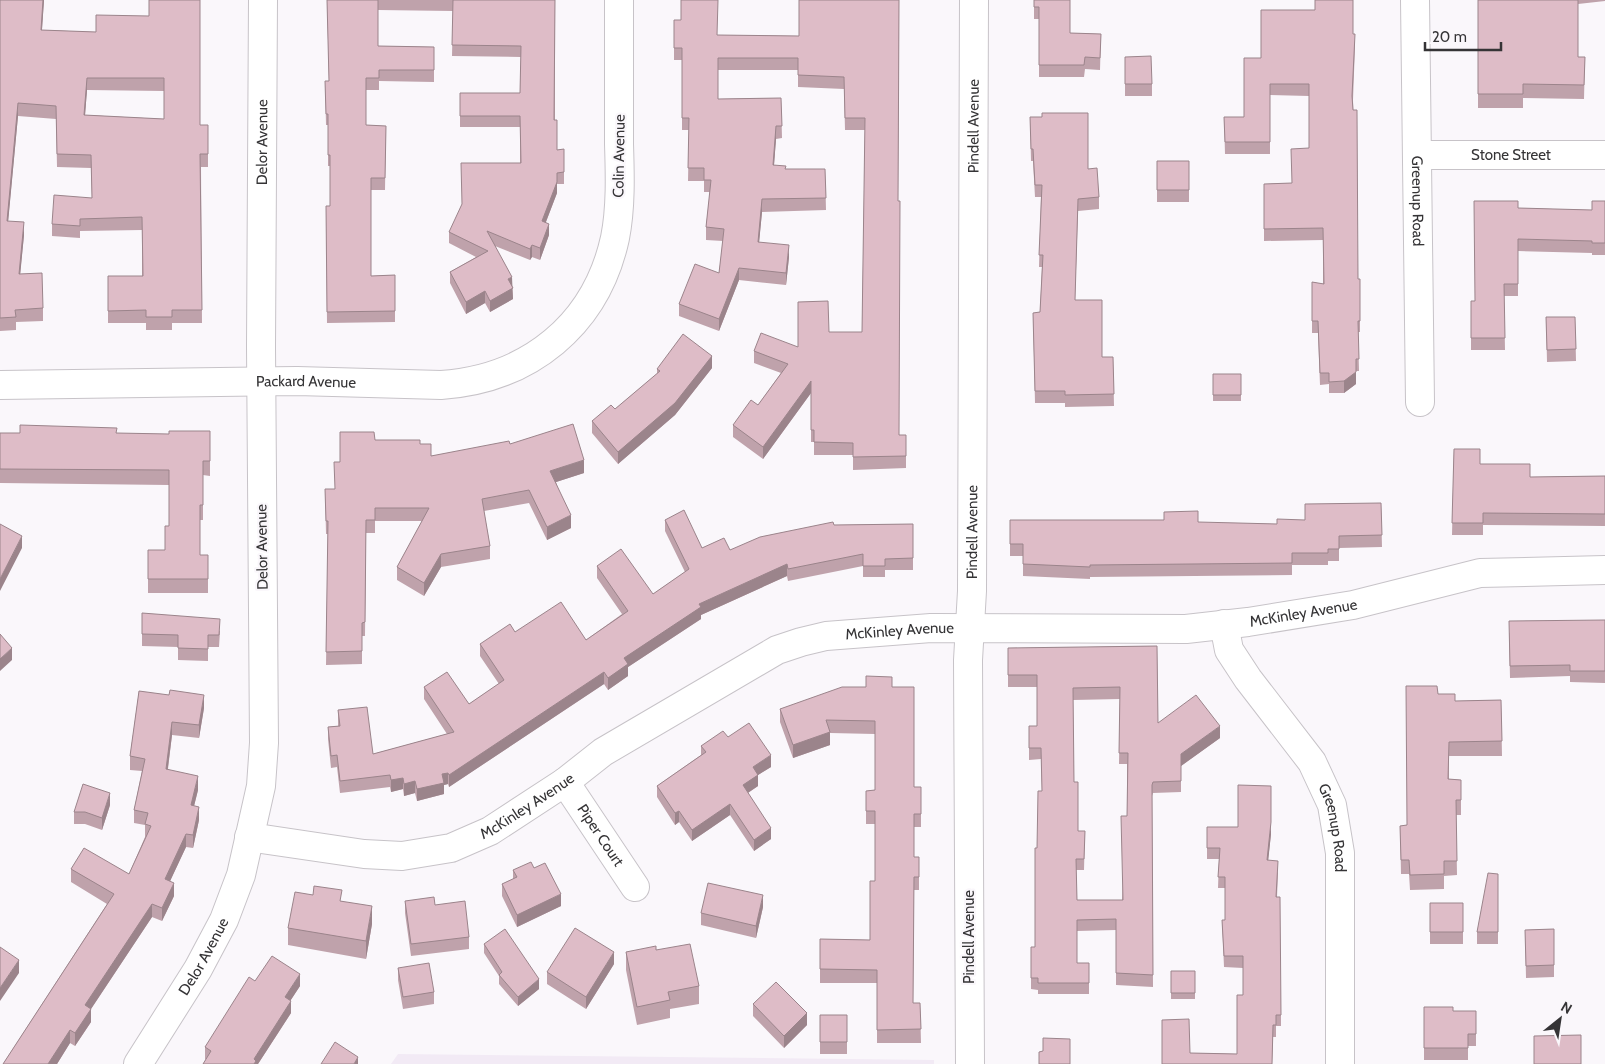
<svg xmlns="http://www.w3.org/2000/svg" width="1605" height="1064" viewBox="0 0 1605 1064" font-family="Cabin,sans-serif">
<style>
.built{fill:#f2eaf5}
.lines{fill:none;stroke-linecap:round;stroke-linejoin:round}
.street-casing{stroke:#c7c3c8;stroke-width:30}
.street{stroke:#fff;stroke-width:28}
.wall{fill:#bfa2ab;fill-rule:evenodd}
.shaded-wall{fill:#9b848b}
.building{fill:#debcc7;stroke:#9b848b;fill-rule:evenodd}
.labels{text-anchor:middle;stroke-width:4.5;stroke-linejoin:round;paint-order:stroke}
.street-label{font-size:15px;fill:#353436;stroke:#faf7fb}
</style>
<rect width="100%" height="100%" fill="#faf7fb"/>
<path class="built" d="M398,1054L934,1060V1064H391Z"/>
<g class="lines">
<g class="street-casing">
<g id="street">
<path id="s1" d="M1415,0L1420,402"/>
<path id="s2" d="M1417,155H1605"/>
<path id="s3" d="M0,385L297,381L441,385C529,379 596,325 615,238C621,208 620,174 619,144C619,96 619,48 619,0"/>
<path id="s4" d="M1224,624L1229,650L1248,679L1312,762L1332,805L1340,853V1064"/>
<path id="s5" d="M565,782L635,887"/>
<path id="s6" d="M249,837L364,854L402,856L451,848L490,831L565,782L603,752L777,650L801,642L826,636L931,628L1186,629L1248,622L1353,605L1480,573L1605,570"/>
<path id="s7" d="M138,1064L198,969L224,920L241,875L261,786L264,743L261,347L263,0"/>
<path id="s8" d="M970,1064L968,660L972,591L974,0"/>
</g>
</g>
<use href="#street" class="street"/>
</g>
<path class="wall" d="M0,0H44L42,30L96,32L149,16L200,125L208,154V167H201L202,323H172V330H146V323H108V276H142V230L80,231V238L52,236V224L92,198L91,168L57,167L56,119L18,116L8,221L24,235L20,274L43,308V321L16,322V330L0,331ZM87,90L164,91V119L85,115Z
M327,0H555V120L557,150L564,149V184H557V193L546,222L549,235L540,260L532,257L530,260L495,246L512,287L513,299L490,312L485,303L466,314L450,283V272L476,257L449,243V232L520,163V127H460V93H520L521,57L452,56L453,11L378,10V46L434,47V82L379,81V90H366V125L386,126L385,190H371V276L395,275V322L327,323L326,206H330V166H328V125H326L325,81H329Z
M899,0L898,201L899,435H906V468L853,470V455H814V442H811V393L763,459L733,437V425L758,405L781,373L754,363V351L798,347L829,332H862L865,130H845L844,89L798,87V70H718V99L781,98L782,138L776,139L774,165L785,169H825L826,210L762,212L759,242L789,257L786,285L739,280L719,331L679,316V304L719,273L723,241L706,240V227L710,192H704V181H688L689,130H682V60H674V20L717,35L799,36Z
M1034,0L1070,33L1101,34L1100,70L1085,69L1084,77H1039V19H1034Z
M1478,0H1605V1L1578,4V57H1585L1584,99L1523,98V108H1478Z
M1353,34L1355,46L1353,100L1358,279H1360V332H1358L1359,371H1356V384L1344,393H1329V384L1320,385L1318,333H1312V282L1323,284V240L1264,241V184L1292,183L1309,148V96L1270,95V154H1225L1224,117H1244L1261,58Z
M1125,57L1152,84V96H1125Z
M1030,117L1088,169L1099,197V209L1078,211L1075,300L1102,357H1113L1114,406L1065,407V403H1035L1033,313L1040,312L1042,267H1039L1041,197H1035L1033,161H1031Z
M1157,161H1189V202H1157Z
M1605,201V255H1592V253L1518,251V296H1504L1505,350H1471V301H1475L1518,208L1592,210Z
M1546,317H1575L1576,361L1547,362Z
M712,368L675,415L618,464L592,433V421L615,409L657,374V369Z
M1213,374H1241V401H1213Z
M210,431V476L203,475V520H200V555H208V593H148V550H165L169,526V485L0,483V433L169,434Z
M375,440L420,444L431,456L510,444L584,473L556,482L571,528L547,540L529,503L484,511L490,546V559L441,567L424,596L397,580V567L422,521H375V533H366L365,636H362V664L326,665L328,534H326L325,489H335L340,462Z
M1454,449L1480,464L1530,477L1605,476V526L1483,525V535H1452Z
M1381,503L1382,547L1339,548V561H1328V565H1292V575L1090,577V579L1023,576V556H1010V520L1277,524L1305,520Z
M665,520L702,548L730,550L834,525L913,524V570H885V577H863V566L788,581L787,576L701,615V619L628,667V676L608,690L604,684L449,787L448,784L444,785V794L417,801L415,793L404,796L403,789L391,792L390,787L340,793L337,767L331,768L328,739V727L338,726V710L373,754L447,734L424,699V687L469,704L499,684L480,656V644L515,632L586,640L622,614L597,578V566L653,594L685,572L665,531Z
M142,613L220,631L219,647H208V661L178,660V647L142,646Z
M1605,620V683L1570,682V676L1510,678L1509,633Z
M1157,646L1158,723L1220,738L1181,766V792L1153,793L1152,796L1153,987L1116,985V930L1077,931V963H1089V994H1038V990L1031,989V947H1035L1037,848L1042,791L1041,759L1029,760V726H1037V687H1008V648ZM1120,699L1119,764H1127V816L1122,900H1077L1076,870H1084L1085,831H1078L1074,782L1073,700Z
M892,687L914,787H921V827H914V857L919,877V890H914L913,1003H920L921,1043H877V983H820V939L870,940L875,881V824H866V791L875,790V734L830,733V745L793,758L780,722V709Z
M139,691L204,708L199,738L172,735L168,769L198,790L194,806L199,820L193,848L186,847L170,881L174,896L162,921L152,917L91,1009V1022L75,1046L70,1043L57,1064H3L107,904L71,882V869L129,874L145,837V825L134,823V810L142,771L130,770V756Z
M1438,694L1455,701L1501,700L1502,756H1449V779L1461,780V815H1456L1457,875L1444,876V889L1410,890L1409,874H1401L1400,826L1407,825Z
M728,737L771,767L758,775V786L748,793L771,839L754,851L730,815L692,841L679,822L675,825L657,797V786L701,755V746Z
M110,805L102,830L85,824H74V812Z
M1207,827L1271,834L1268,860L1278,873L1277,897L1281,1015V1026H1276V1037H1273L1272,1064L1190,1053L1237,1054L1243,995V968L1224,967L1222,920H1225V888H1218L1219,859H1207Z
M513,870L561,906L517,927L502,896V884L513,879Z
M1498,874V944H1477V932Z
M342,901L372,924L366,959L288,945V928Z
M405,901L435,905L469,937V949L411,956L405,913Z
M1430,903H1463V944H1430Z
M763,907L756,938L701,925V913Z
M1554,929V977L1526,978L1525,930Z
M484,944L539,989L518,1006L499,984V976L484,953Z
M656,950L699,986V1004L670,1009V1018L637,1025L626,970V952Z
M614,964L586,1009L547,984V972Z
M398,968L434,992V1004L403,1009L398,980Z
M1171,971H1195V999H1171Z
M255,981L300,986L290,1001L291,1013L258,1064H203L206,1059H205V1047Z
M753,1004L807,1025L784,1048L753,1016Z
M1424,1007L1453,1011H1476V1046H1468V1060H1424Z
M820,1015H847V1054H820Z"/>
<path class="shaded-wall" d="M43,0H44L41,43V30Z
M87,78V90L84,128V115Z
M18,103V116L7,234V221Z
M776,126V139L773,178V165Z
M557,182V193L542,232V221Z
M762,199V212L758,254V242Z
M24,222V235L19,287V274Z
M549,224V235L540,260V248Z
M532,245V257L530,260V249Z
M789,245V257L786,285V273Z
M739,268V280L719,331V319Z
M512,277L513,299L490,312V301L508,279Z
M485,291V303L466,314V302Z
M712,356V368L675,415L618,464V452Z
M1356,372V384L1344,393V381Z
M811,381V393L763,459V447Z
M584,460V473L550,484V471Z
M571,515V528L547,540V527Z
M22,536V548L0,591V579Z
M441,554V567L424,596V583Z
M787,564V576L701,615V619L628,667V676L608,690V678L624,658L699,604Z
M12,648V660L0,671V659Z
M604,672V684L449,787V775Z
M204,695V708L199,738V725Z
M172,722V735L166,782V769Z
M1220,726V738L1181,766V754Z
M830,732V745L793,758V745Z
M771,755V767L758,775V786L743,796V785L753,767Z
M448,773V784L444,785V794L417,801V789L442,774Z
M198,776V790L191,818V805Z
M403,778V789L391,792V780Z
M415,781V793L404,796V784Z
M110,793V805L102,830V818Z
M730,804V815L692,841V830Z
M199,807V820L193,848V835Z
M679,811V822L675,825V813Z
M1271,822V834L1267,872V860Z
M771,828V839L754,851V840Z
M186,834V847L165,892V879Z
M174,883V896L162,921V908Z
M561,894V906L517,927V915Z
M763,895V907L756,938V926Z
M152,904V917L85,1018V1005Z
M372,906V924L366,959V941Z
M614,952V964L586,1009V997Z
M19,960V973L0,1001V988Z
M300,974V986L285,1009V997Z
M539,979V989L518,1006V997Z
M291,1001V1013L258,1064H254V1059Z
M91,1009V1022L75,1046V1033Z
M807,1013V1025L784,1048V1036Z
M70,1030V1043L57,1064H48Z
M358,1057V1064H354Z"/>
<path class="building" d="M0,0H43L41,30L96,32V15L149,16V0H200V125H208V154H200L202,310H172V317H146V310L108,311V276H143L142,217L80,219V226L52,224L54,195L92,198L91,155L57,154L56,106L18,103L7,221L24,222L19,274L42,273L43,308L15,310L16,317L0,318ZM87,78H164V119L84,115Z
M327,0H378V46L434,47V70H379V78H366V125L386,126L385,178H371V276L395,275V311L327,312L326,206H330V155H328V114H326L325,81H329Z
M453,0H555L554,120H557V150L564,149V172L557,173V182L542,221L549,224L540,248L532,245L530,249L487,231L512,277L508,279L513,288L490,301L485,291L466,302L450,272L488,251L449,232L462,204L461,163H521L520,116H460V93H520L521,46L452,45Z
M681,0H718L717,35L799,36V0H899L898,201H900L899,435H906V456L853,457V443L814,442V430H811V381L763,447L733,425L751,400L758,405L788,364L754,351L761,333L798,347V302L828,301L829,332H862L865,118H845L844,77L798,75V58H718V99L781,98L782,126H776L773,165L786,166L785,169H825L826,198L762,199L758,242L789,245L786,273L739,268L719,319L679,304L695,264L719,273L724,229L706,227L711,180H704V168H688L689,118H682V48H674V20H681Z
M1034,0H1070V33L1101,34L1100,58L1085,57L1084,65H1039V7H1034Z
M1315,0H1353V34H1355L1352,96L1353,110H1357L1358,279H1360V321H1358L1359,359H1356V372L1344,381L1329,382V373H1320L1318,321H1312V282L1324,284L1323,228L1264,229V184L1292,183L1291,149L1309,148V84H1270V142H1225L1224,117H1244V58H1261V10H1315Z
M1478,0H1578V57H1585L1584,85L1523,84V94H1478Z
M1151,56L1152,84H1125V57Z
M1042,113H1088V169L1097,168L1099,197L1078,199L1075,300H1102V357H1113L1114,394L1065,395V391H1035L1033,313L1040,312L1043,255H1039L1042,185H1035L1033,149H1031L1030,117H1042Z
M1157,161H1189V190H1157Z
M1474,201H1518V208L1592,210V201H1605V243H1592V241L1518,239V284H1504L1505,338H1471V301H1475Z
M1546,317H1575L1576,349L1547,350Z
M683,334L712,356L675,403L618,452L592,421L611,405L615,409L660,371L657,369Z
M1213,374H1241V395H1213Z
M573,424L584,460L550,471L571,515L547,527L529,490L482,499L490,546L441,554L424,583L397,567L429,508H375V520H366L365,622L362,623V651L326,652L328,521H326L325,489H335L334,462H340V432H374L375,440H420V444H431V456L509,441L510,444Z
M20,425L117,428L116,433L169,434V431H210V461H203V505H200V555H208V579H148V550H165V526H169V470L0,469V433H20Z
M1454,449H1480V464H1530V477L1605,476V514L1483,513V523H1452Z
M1381,503L1382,535L1339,536V549H1328V553H1292V563L1090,565V567L1023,564V544H1010V520H1164V512L1198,511V522L1277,524V519L1305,520V504Z
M684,510L702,548L724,538L730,550L760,537L833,522L834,525L913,524V558L885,559V566H863V554L788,569L787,564L699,604L701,607L624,658L628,664L608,678L604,672L449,775L448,773L442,774L444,783L417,789L415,781L404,784L403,778L391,780L390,775L340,781L337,755L331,756L328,727L340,726L338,710L367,707L373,754L454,732L424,687L447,672L469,704L504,680L480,644L510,624L515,632L561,602L586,640L628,611L597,566L621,549L653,594L689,569L665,520Z
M0,524L22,536L0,579Z
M142,613L220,619L219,635H208V649L178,648V635L142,634Z
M1605,620V671H1570V665L1510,666L1509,621Z
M0,634L12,648L0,659Z
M1157,646L1158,723L1196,695L1220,726L1181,754V781L1153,782L1152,785L1153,975L1116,973V919L1077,920V963H1089V983H1038V978H1031V947H1035V848H1037L1038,791H1042L1041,748H1029V726H1037V675H1008V648ZM1120,687L1119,753H1128L1127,816H1121L1123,900H1077L1076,859H1084L1085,831H1078V782H1074L1073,688Z
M866,676L892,677V687H914V787H921V814H914V857H919V877H914L913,1003H920L921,1029L877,1030V970L820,969V939L870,940V881H875V811H866V791L875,790V721L826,720L830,732L793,745L780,709L842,687H866Z
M1406,686H1437L1438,694H1455V701L1501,700L1502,741L1449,742L1448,779L1461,780V800H1456L1457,861H1444V874L1410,875L1409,860H1401L1400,826L1407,825Z
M170,690L204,695L199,725L172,722L166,769L198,776L191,805L199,807L193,835L186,834L165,879L174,883L162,908L152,904L85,1005L91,1009L75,1033L70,1030L48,1064H3L114,894L71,869L84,848L129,874L151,826L145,824L148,813L134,810L145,759L130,756L139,691L169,695Z
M749,723L771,755L753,767L758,775L743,785L771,828L754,840L730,804L692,830L679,811L675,813L657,786L706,752L701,746L723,731L728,737Z
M83,784L110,793L102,818L85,812H74Z
M1238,785L1271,786V822L1267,860L1278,861L1276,897H1280L1281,1015H1276V1025H1273L1272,1064H1162V1020L1189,1019L1190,1053L1237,1054V995H1243V956H1224L1222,920H1225V877H1218L1220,848H1207V827H1238Z
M531,862L534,868L545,863L561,894L517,915L502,884L517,877L513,870Z
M1488,873L1498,874V932H1477Z
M708,883L763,895L756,926L701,913Z
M314,886L342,890L340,901L372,906L366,941L288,928L295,892L313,895Z
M434,897L435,905L465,901L469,937L411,944L405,901Z
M1430,903H1463V932H1430Z
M575,928L614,952L586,997L547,972Z
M505,929L539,979L518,997L499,975L502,972L484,944Z
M1554,929V965L1526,966L1525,930Z
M690,944L699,986L668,992L670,1000L637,1007L626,952L656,946V950Z
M0,947L19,960L0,988Z
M272,956L300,974L285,997L291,1001L254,1059L256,1061L254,1064H203L211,1051L205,1047L249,977L255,981Z
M429,963L434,992L403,997L398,968Z
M1171,971H1195V993H1171Z
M776,982L807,1013L784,1036L753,1004Z
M1424,1007H1453V1011H1476V1034H1468V1048H1424Z
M820,1015H847V1042H820Z
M1581,1035V1064H1534V1036Z
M1043,1038L1070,1039V1064H1039V1052L1043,1051Z
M335,1042L358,1057L354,1064H321Z"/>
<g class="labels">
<g class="street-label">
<text dy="5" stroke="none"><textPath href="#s8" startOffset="938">Pindell Avenue</textPath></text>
<text dy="5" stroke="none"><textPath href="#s7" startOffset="951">Delor Avenue</textPath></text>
<text dy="5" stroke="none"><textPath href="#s2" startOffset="94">Stone Street</textPath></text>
<text transform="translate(619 156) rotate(-89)" y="5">Colin Avenue</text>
<text dy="5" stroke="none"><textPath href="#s1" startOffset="201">Greenup Road</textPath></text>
<text dy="5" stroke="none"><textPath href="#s3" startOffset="306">Packard Avenue</textPath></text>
<text dy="5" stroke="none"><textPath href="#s8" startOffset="532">Pindell Avenue</textPath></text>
<text transform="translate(262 547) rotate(-91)" y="5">Delor Avenue</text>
<text dy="5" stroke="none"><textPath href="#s6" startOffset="1116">McKinley Avenue</textPath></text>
<text dy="5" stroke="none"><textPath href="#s6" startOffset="711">McKinley Avenue</textPath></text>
<text dy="5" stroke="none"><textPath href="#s6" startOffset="291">McKinley Avenue</textPath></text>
<text dy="5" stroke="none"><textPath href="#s4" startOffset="236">Greenup Road</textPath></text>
<text dy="5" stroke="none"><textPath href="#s5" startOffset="64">Piper Court</textPath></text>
<text transform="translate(969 937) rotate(-90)" y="5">Pindell Avenue</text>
<text dy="5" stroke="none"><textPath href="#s7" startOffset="126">Delor Avenue</textPath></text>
</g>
</g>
<g transform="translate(1560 1019) rotate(30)" stroke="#faf7fb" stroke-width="4" paint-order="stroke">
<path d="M0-4L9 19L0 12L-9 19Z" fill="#353436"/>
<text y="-8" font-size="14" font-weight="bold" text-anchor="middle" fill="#353436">N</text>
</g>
<path d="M1425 42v8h76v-8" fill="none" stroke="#353436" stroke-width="2.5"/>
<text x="1432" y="42" font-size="15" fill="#353436" stroke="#faf7fb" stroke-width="4" paint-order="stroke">20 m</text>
</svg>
